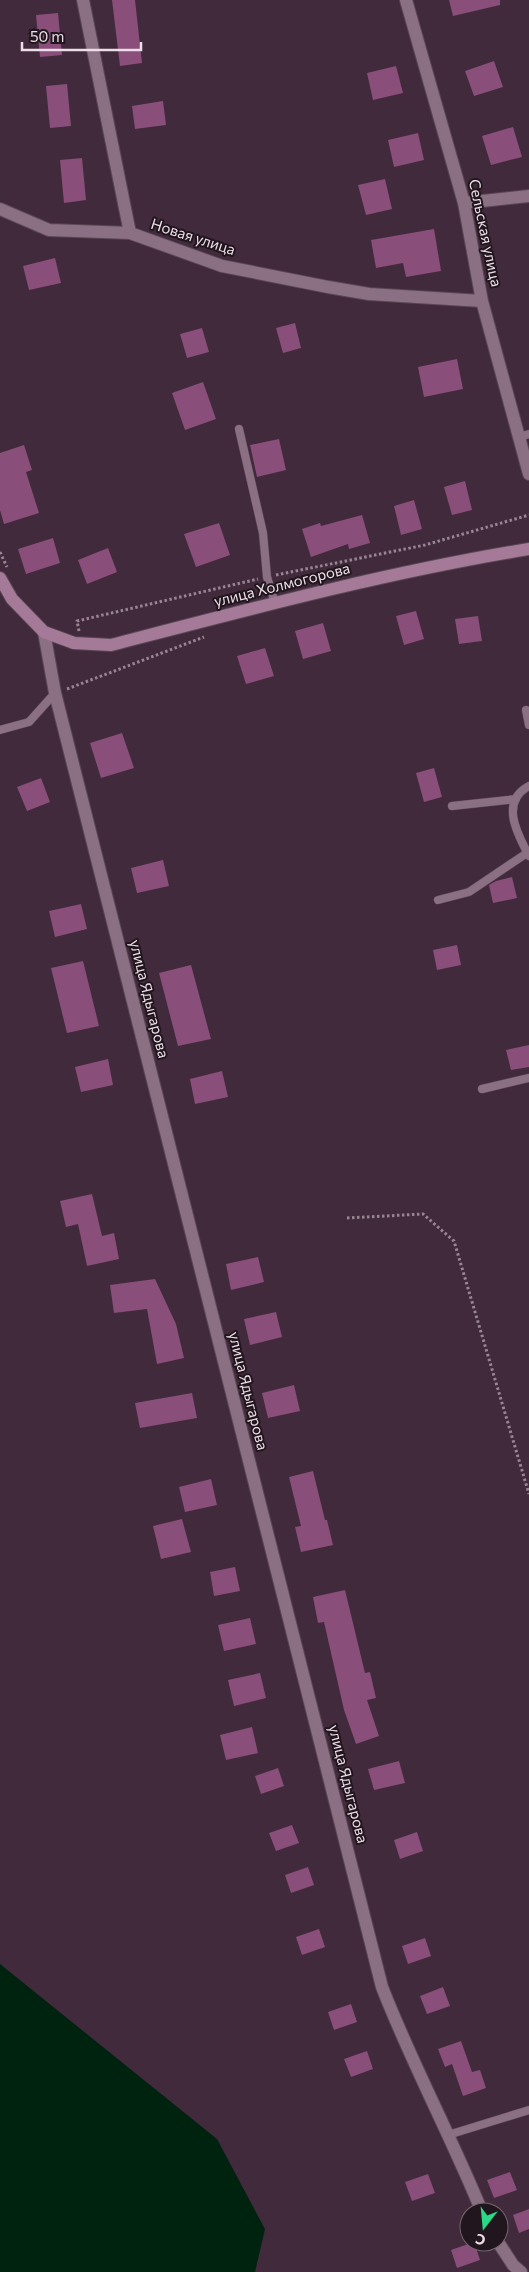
<svg xmlns="http://www.w3.org/2000/svg" width="529" height="2272" viewBox="0 0 529 2272" font-family="Commissioner,sans-serif">
<style>
.water{fill:#00230f}
.building{fill:#894e7a}
.lines{fill:none;stroke-linecap:round;stroke-linejoin:round}
.lane-casing{stroke:#5a4755;stroke-width:9}
.street-casing{stroke:#5a4755;stroke-width:14}
.secondary-casing{stroke:#5a4755;stroke-width:14}
.path{stroke:#988593;stroke-width:3;stroke-dasharray:2.5 2.5;stroke-linecap:butt}
.lane{stroke:#8b6f82;stroke-width:8}
.street{stroke:#8b6f82;stroke-width:12}
.secondary{stroke:#a57a98;stroke-width:12}
.labels{text-anchor:middle;stroke-width:4;stroke-linejoin:round;paint-order:stroke}
.street-label{font-size:15px;fill:#eddde8;stroke:#21161e}
</style>
<rect width="100%" height="100%" fill="#412a3b"/>
<path class="water" d="M0,1964L217,2139L265,2229L255,2272H0Z"/>
<path class="building" d="M112,0H135L142,63L120,66Z
M449,0H500V5L453,16Z
M58,13L62,55L40,57L36,15Z
M494,61L503,87L474,96L465,71Z
M396,66L403,93L373,100L367,73Z
M67,84L71,126L50,128L46,86Z
M163,101L166,125L135,129L132,106Z
M513,127L522,157L491,165L482,136Z
M418,133L424,160L394,167L388,140Z
M82,158L86,200L64,203L60,160Z
M385,179L392,209L366,215L358,185Z
M434,229L441,271L406,277L403,263L376,268L371,240Z
M55,258L61,283L29,290L23,266Z
M295,323L301,348L283,353L276,328Z
M202,328L209,352L187,358L180,334Z
M457,359L463,389L424,397L418,367Z
M203,382L216,419L185,430L172,393Z
M279,439L286,470L257,477L250,445Z
M24,445L32,470L26,472L39,513L4,524L0,510V453Z
M465,481L472,510L452,515L444,487Z
M414,500L422,529L401,535L394,506Z
M362,515L370,543L349,549L348,544L311,557L302,529L320,523L321,526Z
M219,523L230,555L196,567L184,534Z
M53,538L60,563L26,574L18,549Z
M108,548L117,572L87,584L78,560Z
M416,611L424,639L404,645L396,616Z
M478,616L482,641L459,644L455,619Z
M323,623L331,651L303,659L295,631Z
M265,648L274,676L246,684L237,656Z
M122,733L134,768L101,778L90,743Z
M434,768L442,797L424,802L416,773Z
M41,778L50,802L27,811L17,787Z
M163,860L169,886L137,893L131,868Z
M512,877L517,898L493,903L489,885L496,881Z
M81,904L87,929L55,937L49,911Z
M457,945L461,965L437,970L433,950Z
M83,961L99,1026L67,1033L51,968Z
M191,965L211,1039L178,1046L159,973Z
M529,1045V1067L511,1070L506,1050Z
M108,1059L113,1085L81,1092L75,1067Z
M222,1071L228,1097L195,1104L190,1079Z
M92,1194L102,1236L114,1233L119,1259L87,1266L78,1224L66,1227L60,1201Z
M258,1257L264,1282L231,1290L226,1264Z
M155,1279L176,1324L184,1358L157,1364L147,1309L114,1313L110,1285Z
M276,1312L282,1337L250,1345L244,1319Z
M294,1385L300,1411L268,1418L262,1393Z
M192,1393L197,1418L140,1428L135,1403Z
M313,1471L325,1520H327L333,1545L301,1552L295,1527L301,1526L289,1477Z
M211,1479L217,1505L185,1512L179,1487Z
M182,1519L191,1552L161,1559L153,1526Z
M235,1567L240,1591L214,1596L210,1572Z
M345,1590L365,1673L370,1672L376,1698L367,1700L379,1736L356,1744L344,1710L324,1622L318,1623L313,1597Z
M250,1618L256,1644L224,1651L218,1625Z
M260,1673L266,1698L234,1706L228,1680Z
M252,1727L258,1753L226,1760L220,1735Z
M399,1761L405,1783L374,1790L368,1769Z
M278,1768L284,1786L261,1794L255,1776Z
M292,1825L299,1843L276,1851L269,1833Z
M417,1832L423,1851L400,1859L394,1840Z
M308,1867L314,1885L291,1893L285,1875Z
M319,1929L325,1947L302,1955L296,1937Z
M425,1938L431,1956L408,1964L402,1946Z
M443,1987L450,2006L427,2014L420,1996Z
M351,2004L357,2022L334,2030L328,2012Z
M461,2041L472,2072L480,2070L486,2088L463,2096L452,2064L445,2067L438,2049Z
M367,2051L373,2069L351,2077L344,2059Z
M510,2172L517,2190L494,2198L487,2180Z
M428,2174L435,2193L412,2201L405,2182Z
M529,2209V2229L519,2233L513,2215Z
M474,2242L480,2260L457,2268L451,2250Z"/>
<g class="lines">
<g class="lane-casing">
<path id="lane" d="M239,429L263,533L267,577L275,603
M519,437L529,434
M526,710L529,725
M0,730L29,722L55,693
M529,786C499,802 518,835 529,856
M452,806L516,799
M438,900L469,892L527,853
M482,1089L529,1078
M448,2135L529,2110"/>
</g>
<g class="street-casing">
<path id="street" d="M83,0L130,233L222,266L328,287L369,294L482,301
M406,0L464,203L482,301L529,474
M464,203L529,196
M0,209L49,230L130,233
M44,632L55,693L382,1987C412,2064 451,2136 482,2212
M498,2242L513,2265L521,2272"/>
</g>
<g class="secondary-casing">
<path id="secondary" d="M0,578L12,599L44,632L74,643L111,645C250,609 388,572 529,549"/>
</g>
<path class="path" d="M0,552L7,567
M276,575L425,545L529,515
M79,631L77,621L258,579
M67,689L204,637
M347,1218L423,1214L454,1241L529,1494"/>
<use href="#lane" class="lane"/>
<use href="#street" class="street"/>
<use href="#secondary" class="secondary"/>
</g>
<g class="labels">
<g class="street-label">
<text transform="translate(485 233) rotate(78)" y="5">Сельская улица</text>
<text transform="translate(193 237) rotate(18)" y="5">Новая улица</text>
<text transform="translate(282 585) rotate(-14)" y="5">улица Холмогорова</text>
<text transform="translate(149 999) rotate(76)" y="5">улица Ядыгарова</text>
<text transform="translate(248 1391) rotate(76)" y="5">улица Ядыгарова</text>
<text transform="translate(348 1784) rotate(76)" y="5">улица Ядыгарова</text>
</g>
</g>
<g transform="translate(484 2227) rotate(196)"><circle r="24" fill="#21161e" stroke="#73666f"/>
<path d="M0-4L9 19L0 12L-9 19Z" fill="#2ad885"/>
<text y="-8" font-size="14" font-weight="bold" text-anchor="middle" fill="#eddde8">С</text>
</g>
<path d="M22 42v8h119v-8" fill="none" stroke="#eddde8" stroke-width="2.5"/>
<text x="30" y="42" font-size="15" fill="#eddde8" stroke="#21161e" stroke-width="4" paint-order="stroke">50 m</text>
</svg>
